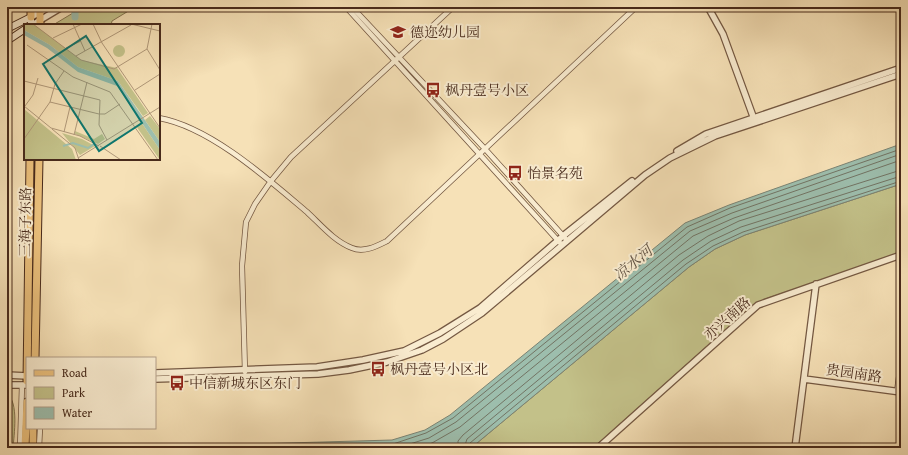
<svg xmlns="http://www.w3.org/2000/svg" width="908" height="455" viewBox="0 0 908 455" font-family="'Gentium Book Plus','Noto Serif SC',serif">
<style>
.green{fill:#c3c189;stroke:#867652}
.water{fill:#9dbead;stroke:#7b8373}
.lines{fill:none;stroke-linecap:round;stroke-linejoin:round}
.shore{stroke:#727464;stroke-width:1}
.river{stroke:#9dbead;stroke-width:7}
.minor-casing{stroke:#745842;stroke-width:6}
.tertiary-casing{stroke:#745842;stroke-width:8}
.secondary-casing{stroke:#482a1b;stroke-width:8}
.primary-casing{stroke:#482a1b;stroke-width:9}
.minor{stroke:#f9ecd0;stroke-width:4.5}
.tertiary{stroke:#f9ecd0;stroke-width:5.5}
.secondary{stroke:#f9ecd0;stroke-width:6}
.primary{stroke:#ebc07c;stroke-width:7}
.labels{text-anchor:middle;stroke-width:4;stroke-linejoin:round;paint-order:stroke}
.poi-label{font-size:14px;fill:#482a1b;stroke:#f9ecd0;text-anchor:start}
.street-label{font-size:14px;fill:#482a1b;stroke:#f9ecd0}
.water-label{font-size:15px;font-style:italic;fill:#5d4f40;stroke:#f9ecd0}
.inset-river{fill:none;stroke:#9dbead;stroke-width:2}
.inset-road{fill:none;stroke:#b09879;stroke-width:1}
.view{fill:#0f766e;fill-opacity:0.15;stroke:#0f766e;stroke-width:2}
.inset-edge{fill:none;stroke:#482a1b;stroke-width:2}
</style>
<rect width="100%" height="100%" fill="#f6e1b7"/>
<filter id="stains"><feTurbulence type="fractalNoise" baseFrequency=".005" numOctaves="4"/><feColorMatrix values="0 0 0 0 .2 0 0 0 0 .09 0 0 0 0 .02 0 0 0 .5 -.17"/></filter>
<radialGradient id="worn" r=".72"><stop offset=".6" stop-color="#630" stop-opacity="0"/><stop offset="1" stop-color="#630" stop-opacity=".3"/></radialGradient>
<path class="green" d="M83,7H135L112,21L111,25H53Z
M901,184V253L765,299L754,304L593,448H471L689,267L715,249L745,235Z
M7,394C19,402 14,435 13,448H7Z"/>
<path class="water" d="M901,144V184L745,235L715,249L689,267L471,448H113L392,440L425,430L450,415L685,223L729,205Z"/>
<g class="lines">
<path class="shore" d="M283,448L393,444L426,433L453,418L687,227L730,208L901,149
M397,448L429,438L456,422L690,231L732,213L901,154
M417,448L432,443L460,427L693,236L734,218L901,160
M458,448V441L463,435L679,255L708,236L739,221L901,170
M464,448L467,439L683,260L711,241L741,227L901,176
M469,448L470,443L686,264L713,246L743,232L901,181"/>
<path class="river" d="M75,17V7"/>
<g class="minor-casing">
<path id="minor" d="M346,7L562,245
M352,7L486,150L565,238
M159,118C210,127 268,179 307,212C321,225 334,241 352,248C364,253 377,246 387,241L636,7
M245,372L242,266L246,222L255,204L271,181L291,157L453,7
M897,391L901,362
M20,448L22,385
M39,448L40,428"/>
</g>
<g class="tertiary-casing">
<path id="tertiary" d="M708,7L723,34L754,119
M31,17L49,7
M32,25L62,7
M677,151L706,134L901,68
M155,373L317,367L363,360L404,351L440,333L480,308L563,236L632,181
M7,375L27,376
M155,379L318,374L349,370L387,362L422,350L443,339L482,313L645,175L670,158L715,136L901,74
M804,379L901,392
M7,385H27
M598,448L758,305L901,255
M795,448L816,284"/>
</g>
<g class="secondary-casing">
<path id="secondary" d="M7,29L31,17V25
M7,41L25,29"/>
</g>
<g class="primary-casing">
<path id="primary" d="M40,7V25
M31,17V7
M35,358L39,159
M27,381L30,159
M25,448L27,402
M33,448V428"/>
</g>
<use href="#minor" class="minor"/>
<use href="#tertiary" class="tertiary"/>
<use href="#secondary" class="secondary"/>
<use href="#primary" class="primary"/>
</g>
<defs>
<g id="school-bare" transform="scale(1.2)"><path d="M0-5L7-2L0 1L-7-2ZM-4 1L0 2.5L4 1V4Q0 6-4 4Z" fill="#8f2418" stroke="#f9ecd0" stroke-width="2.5" paint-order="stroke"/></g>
<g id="bus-bare" transform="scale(1.2)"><path d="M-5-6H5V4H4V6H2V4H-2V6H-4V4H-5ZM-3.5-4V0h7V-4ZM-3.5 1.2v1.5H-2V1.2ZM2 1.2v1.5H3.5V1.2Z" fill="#8f2418" stroke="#f9ecd0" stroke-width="2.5" paint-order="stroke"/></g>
</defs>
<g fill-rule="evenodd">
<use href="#school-bare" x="398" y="32"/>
<use href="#bus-bare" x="433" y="90"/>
<use href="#bus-bare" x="515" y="173"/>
<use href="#bus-bare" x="378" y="369"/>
<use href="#bus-bare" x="177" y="383"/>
</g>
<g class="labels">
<g class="poi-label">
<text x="410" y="37">德迩幼儿园</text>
<text x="445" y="95">枫丹壹号小区</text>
<text x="527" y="178">怡景名苑</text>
<text x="390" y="374">枫丹壹号小区北</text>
<text x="189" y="388">中信新城东区东门</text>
</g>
<g class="street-label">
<text transform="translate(25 222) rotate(-89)" y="5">三海子东路</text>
<text transform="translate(727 318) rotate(-41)" y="5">亦兴南路</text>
<text transform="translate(854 373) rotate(8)" y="5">贵园南路</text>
</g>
<g class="water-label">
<text transform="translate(633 263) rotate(-40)" y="5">凉水河</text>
</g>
</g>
<g transform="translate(24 24)">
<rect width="136" height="136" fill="#f6e1b7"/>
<path d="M0,0H9L57,36L93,44L124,89L119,92L94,57L54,43L26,21L0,6ZM89 27a6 6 0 1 1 12 0a6 6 0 1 1-12 0ZM0,85L48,125L52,136H0ZM126,92L136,105V118L121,96ZM117,98L136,126V136L112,102ZM51,107L70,115L78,110L81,115L74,120L51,110ZM38,109L58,115L71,122L56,131Z" fill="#c3c189"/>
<path d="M0,6L26,21L54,43L94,57L136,118V126L93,62L54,48L23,24L0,11Z" fill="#9dbead"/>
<path class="inset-river" d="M39,122L49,119L64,124L70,120"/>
<path class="inset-road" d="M9,0L57,36L90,45L123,25L128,0M49,0L61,27M69,0L78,19L136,104M107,0L136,7M29,14L58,0M3,21L49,53L86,68L134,136M42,24L57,17M123,25L136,46M52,32L107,1M0,57L76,76L75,101L83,116M111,66L136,50M26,78L75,90H81L96,80M0,82L27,104L56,112L75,122M1,82L9,71L14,54M28,105L51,124L55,136M40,108L46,83M50,111L63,58M0,115L26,78L31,60L40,47M76,122L97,136M54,134L136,83"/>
<path class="view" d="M62,12L118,99L75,127L19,40Z"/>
<rect width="136" height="136" class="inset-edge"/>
</g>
<rect width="908" height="455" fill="none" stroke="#f6e1b7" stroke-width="24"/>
<rect x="8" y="8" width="892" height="439" fill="none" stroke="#482a1b" stroke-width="2"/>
<rect x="12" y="12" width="884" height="431" fill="none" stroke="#482a1b"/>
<rect x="26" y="357" width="130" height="72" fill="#f9ecd0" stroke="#b29e88"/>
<rect x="34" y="370" width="20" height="6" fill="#ebc07c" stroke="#b29e88"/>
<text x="62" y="377" font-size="12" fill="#482a1b">Road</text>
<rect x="34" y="387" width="20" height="12" fill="#c3c189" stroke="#b29e88"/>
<text x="62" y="397" font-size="12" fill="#482a1b">Park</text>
<rect x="34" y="407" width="20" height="12" fill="#9dbead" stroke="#b29e88"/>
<text x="62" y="417" font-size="12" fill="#482a1b">Water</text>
<rect width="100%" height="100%" filter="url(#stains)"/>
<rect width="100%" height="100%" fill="url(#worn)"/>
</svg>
